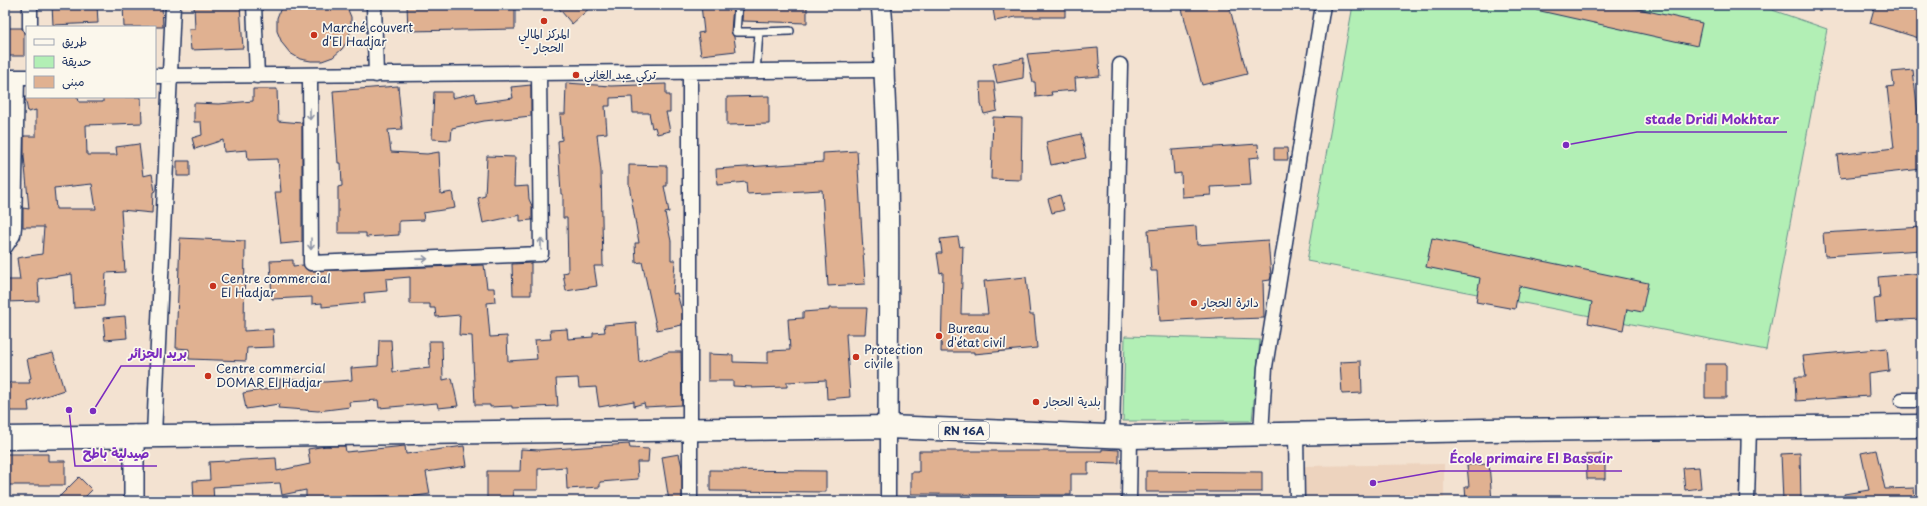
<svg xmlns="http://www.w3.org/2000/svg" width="1927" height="506" viewBox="0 0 1927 506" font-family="'Playpen Sans','Playpen Sans Arabic',sans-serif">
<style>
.built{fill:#edd3be}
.green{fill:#b2efb5;stroke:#668f8a}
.building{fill:#e0b191;stroke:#1b2f5e;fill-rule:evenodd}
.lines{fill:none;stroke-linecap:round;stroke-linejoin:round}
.lane-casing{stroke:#1b2f5e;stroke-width:10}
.street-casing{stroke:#1b2f5e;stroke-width:17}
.secondary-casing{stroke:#1b2f5e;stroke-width:22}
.primary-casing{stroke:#1b2f5e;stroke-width:25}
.lane{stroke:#fbf7ec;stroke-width:7}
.street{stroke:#fbf7ec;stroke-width:14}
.secondary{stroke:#fbf7ec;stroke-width:19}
.primary{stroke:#fbf7ec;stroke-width:22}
.oneway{stroke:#8b93a5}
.poi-dot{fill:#c8321e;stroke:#fbf7ec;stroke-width:1.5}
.labels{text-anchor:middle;stroke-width:3.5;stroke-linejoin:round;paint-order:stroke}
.shield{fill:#fbf7ec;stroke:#5e6b89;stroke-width:1}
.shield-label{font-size:11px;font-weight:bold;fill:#1b2f5e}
.poi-label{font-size:12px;fill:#1b2f5e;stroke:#fbf7ec;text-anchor:start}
.leader{fill:none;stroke:#7b2cbf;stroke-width:1.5}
.callout-dot{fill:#7b2cbf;stroke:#fbf7ec;stroke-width:1.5}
.callout-label{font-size:13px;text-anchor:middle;font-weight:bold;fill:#7b2cbf;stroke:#fbf7ec;stroke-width:3.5;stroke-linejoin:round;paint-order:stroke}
</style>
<rect width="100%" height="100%" fill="#f3e2d1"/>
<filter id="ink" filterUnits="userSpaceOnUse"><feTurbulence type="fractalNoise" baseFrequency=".025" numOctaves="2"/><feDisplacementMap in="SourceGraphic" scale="8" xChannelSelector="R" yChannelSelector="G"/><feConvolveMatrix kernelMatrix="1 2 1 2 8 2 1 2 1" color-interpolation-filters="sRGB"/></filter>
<g filter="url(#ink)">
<path class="built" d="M1444,464V501H1302V466Z"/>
<path class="green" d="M1353,5H1758L1827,29L1766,350L1307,261Z
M1125,336L1260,340L1252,421H1123Z"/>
<path class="building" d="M52,5H97L98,23L53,25Z
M123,5H162L163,27H124Z
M194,5H240L243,48L191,50L189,29H195Z
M282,5H346L351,17V29L348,40L342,49L333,57L322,61H311L300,59L290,53L282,43L277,31V18Z
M407,5H515V29L408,31Z
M556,5H593L572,24Z
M701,5H733L731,32L734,37L736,51L701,55L698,33L704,32Z
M743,5H807V23L742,21Z
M1015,5H1065V17H1016L995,21L993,9Z
M1181,5H1229L1247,74L1202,85Z
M1537,5H1620L1702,23L1697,46L1536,10Z
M1875,5H1922V39L1870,23Z
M5,28H22L24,33V56H5Z
M1098,48L1100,76L1075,78L1076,90L1051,92L1052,95L1036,97L1035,82H1033L1027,54Z
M1024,58L1023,78L997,83L993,64Z
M1913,70L1922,149V169L1840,178L1837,155L1894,148L1887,87L1894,86L1892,72Z
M980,82H994L997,111L984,114L981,104Z
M566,83L611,86L666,84V95H670V112H666L670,131L657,134L655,127L652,128L649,113H633L632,97L610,98V106H605L607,133L597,134L601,171L603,266H594L597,286L566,291L563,273L568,272L567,218H563V194H561L558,141L562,140L560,114H565Z
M531,85V116L484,121L452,128L451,140L432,139L434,92H452V98L475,93L477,103L513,98L511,87Z
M398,86L402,129L388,130L391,152L427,154L439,152L441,194L452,192L455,208L423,213L424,220L399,221V235L366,237V233H338V187L342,186L341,163H338L333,91Z
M253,89H277L278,121L302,123V242L281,244L275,192H281L278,159L248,160L247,150L224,152L223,140L195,149L192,138L202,135L201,122H194V103L219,104L253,101Z
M769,96V124L727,125V97Z
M25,97H78L79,102H103V97H141L142,123L86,125L87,155H117L116,147L139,144L143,176L152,174L155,191L153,192L152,213L121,210L125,272L106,273L104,306L74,308L72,274L38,279L39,301L5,302V280H20L17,258L42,254L44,227H23V208L29,209L24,156V136H36V110L28,112ZM92,184L96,209H56L54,188Z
M993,117L1022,118L1021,180L991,179Z
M1081,134L1086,158L1051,165L1046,142Z
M1258,144L1259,157L1249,158L1251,185L1210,187L1211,195L1182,197L1181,173L1174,174L1172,150Z
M1274,148H1287L1288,160H1274Z
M857,151L865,284L828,286L822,190L747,194L746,182L717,185L716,169L823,162V153Z
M487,156L515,157L514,187L528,186L529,199L532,206V220L520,221V215L483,223L478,198L485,196Z
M177,161H190V176H177Z
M629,165L667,166V186H664L669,212L665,213L671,241V260H675L673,294L677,293L682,312V325L657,330L642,262L636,263L635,243H639L629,184Z
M1060,195L1064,210L1052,213L1048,199Z
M1196,226L1197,245L1268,240L1271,276L1270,280L1263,281L1264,318L1234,319V317L1160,321L1157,271H1151L1148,230Z
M1922,227V250L1825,256L1823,233Z
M958,237L960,247L963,246L961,314H988L984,281L1026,277L1030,315H1034L1037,348L974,354V352H941L943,272L940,273L937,253H942L940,239Z
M180,238L245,241L244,331L273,329L274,347L247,348L246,361L189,359V349L176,348Z
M1432,238L1648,283L1642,312L1627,309L1623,330L1588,323L1592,302L1519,286L1515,309L1476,302L1480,278L1426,267Z
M293,260V266L303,265L307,270L311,271L484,265L487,288H494L495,302L487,303L490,337L507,336L508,361L537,359L535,340L551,339L550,330L567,329L568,339L593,337V333L605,332L604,325L636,322L639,362L668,352H681L682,405L645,407L644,403L634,406V401L599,407L596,387L579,388L578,378L556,379L558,406L512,408V406L490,407V405H475L472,336L459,335L460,315L436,317L435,308H430V304H410V277L386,279L387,291L364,293L365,303L322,307V303L312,304V297L272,299L270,261Z
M531,263V295H513L512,264Z
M1922,273V319L1876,321L1874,299L1880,298L1878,277Z
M829,308H867L865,334H846L850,397L827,399L826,380L787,382V387L752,388V387L733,386V381H708V354L733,355V362L768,363V351L790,350L788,319L803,318V312L829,310Z
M125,316L127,338L105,340L103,318Z
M379,340H391L393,372L430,368L429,341H442L443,380L452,378L458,406L438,408L437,403L379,408L378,400L349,402L350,407L318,411L278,408L279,404L246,409L243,393L280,387V379L325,382L352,380L351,368L378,366Z
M1887,348L1889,371L1868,374L1869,396L1796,401L1795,377H1806L1803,356Z
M53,353L64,390L28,402L29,411H5V383H30L29,379L31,378L27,359Z
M1361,361L1362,393L1342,394L1340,362Z
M1705,364H1726V398H1705Z
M629,444L630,448L649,449L648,462H637L638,479L600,482V487L567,489L566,467L538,469V490H513L514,501H487V471H520L521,449L539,450Z
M326,446H345L346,452L405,446L406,454L464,446L467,466L426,472L430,494L403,498V501H389V496L352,497V501H306V490L282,495L280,483L213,487L214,501H194L193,481L210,480L209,462L276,458L277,471L310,464L308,449Z
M1102,449L1119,450V463L1088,462V474H1071V495L911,494V472H919V451H1102Z
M1876,450L1885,489L1914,488L1915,501H1845L1844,494L1869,490L1861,453Z
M1800,453L1801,501H1783L1781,454Z
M5,454H48V461H65V485H5Z
M679,454L682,467V501H669L662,457Z
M1586,454H1605V479H1587Z
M1489,464L1492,501H1466L1465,487H1469L1467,465Z
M1699,467L1701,488L1685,490L1683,468Z
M710,470L826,471V492L710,491Z
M1146,471L1262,472V492H1146Z
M79,477L92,490L81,501H55Z"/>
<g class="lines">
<g class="lane-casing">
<path id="lane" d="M738,5L736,32H759
M756,72L759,32L790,31"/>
</g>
<g class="street-casing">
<path id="street" d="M254,5L257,76
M374,5L376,75
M30,27V5
M690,73V501
M310,75L311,263L541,254L539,74
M155,76L883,70
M5,77H27
M5,247L13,235L14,227L17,77
M1902,400H1922
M1261,434L1265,367L1323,5
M1296,434L1297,501
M154,435L173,5
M1112,437L1120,65
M888,501V427
M1129,501L1130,437
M1747,501L1749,427"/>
</g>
<g class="secondary-casing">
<path id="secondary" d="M881,5C885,34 883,64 885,93C891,204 888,316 888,427
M134,501V435"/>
</g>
<g class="primary-casing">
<path id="primary" d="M5,438L888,427L1130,437L1486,430L1922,426"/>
</g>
<use href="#lane" class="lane"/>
<use href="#street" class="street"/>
<use href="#secondary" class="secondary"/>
<use href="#primary" class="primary"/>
</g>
<defs><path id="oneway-shaft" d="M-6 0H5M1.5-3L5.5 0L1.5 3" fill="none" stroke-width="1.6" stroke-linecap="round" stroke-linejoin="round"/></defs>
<g class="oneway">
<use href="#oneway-shaft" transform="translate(310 114) rotate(90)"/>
<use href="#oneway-shaft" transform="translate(311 244) rotate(90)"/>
<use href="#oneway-shaft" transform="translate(541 244) rotate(-91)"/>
<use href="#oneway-shaft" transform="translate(422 259) rotate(-2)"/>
</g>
</g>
<g class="poi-dot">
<circle cx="544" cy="21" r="4"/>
<circle cx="314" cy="35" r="4"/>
<circle cx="576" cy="75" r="4"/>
<circle cx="213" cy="286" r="4"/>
<circle cx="1194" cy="303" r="4"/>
<circle cx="939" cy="336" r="4"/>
<circle cx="856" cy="357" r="4"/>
<circle cx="208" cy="376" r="4"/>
<circle cx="1036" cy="402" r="4"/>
</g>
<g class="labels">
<rect class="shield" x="939" y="422" width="50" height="18" rx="3"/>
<g class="shield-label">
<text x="964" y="435">RN 16A</text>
</g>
<g class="poi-label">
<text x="322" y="32">Marché couvert<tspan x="322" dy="14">d'El Hadjar</tspan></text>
<text x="544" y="38" text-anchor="middle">المركز المالي<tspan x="544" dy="14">- الحجار</tspan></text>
<text x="584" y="79">تركي عبد الغاني</text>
<text x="221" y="283">Centre commercial<tspan x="221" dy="14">El Hadjar</tspan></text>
<text x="1202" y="307">دائرة الحجار</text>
<text x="947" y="333">Bureau<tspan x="947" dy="14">d'état civil</tspan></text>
<text x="864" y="354">Protection<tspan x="864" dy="14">civile</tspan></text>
<text x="216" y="373">Centre commercial<tspan x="216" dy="14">DOMAR El Hadjar</tspan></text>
<text x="1044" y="406">بلدية الحجار</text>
</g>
</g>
<path class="leader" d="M1566 145L1637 132H1787M93 411L121 366H195M69 410L75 466H157M1373 483L1440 471H1622"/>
<g class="callout-dot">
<circle cx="1566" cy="145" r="4"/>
<circle cx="93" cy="411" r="4"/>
<circle cx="69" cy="410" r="4"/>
<circle cx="1373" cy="483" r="4"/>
</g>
<g class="callout-label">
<text x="1712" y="124">stade Dridi Mokhtar</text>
<text x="158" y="358">بريد الجزائر</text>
<text x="116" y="458">صيدلية باطح</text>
<text x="1531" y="463">École primaire El Bassair</text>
</g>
<rect width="1927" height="506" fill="none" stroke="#fbf7ec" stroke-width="20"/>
<rect x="10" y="10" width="1907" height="486" fill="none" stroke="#1b2f5e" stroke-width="1.5" filter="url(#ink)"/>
<rect x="26" y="26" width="130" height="72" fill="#fbf7ec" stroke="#a1a7b3"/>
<rect x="34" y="39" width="20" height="6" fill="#fbf7ec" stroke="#a1a7b3"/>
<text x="62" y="46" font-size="12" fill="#1b2f5e">طريق</text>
<rect x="34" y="56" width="20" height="12" fill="#b2efb5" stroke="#a1a7b3"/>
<text x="62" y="66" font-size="12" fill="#1b2f5e">حديقة</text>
<rect x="34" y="76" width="20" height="12" fill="#e0b191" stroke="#a1a7b3"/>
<text x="62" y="86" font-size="12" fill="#1b2f5e">مبنى</text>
</svg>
